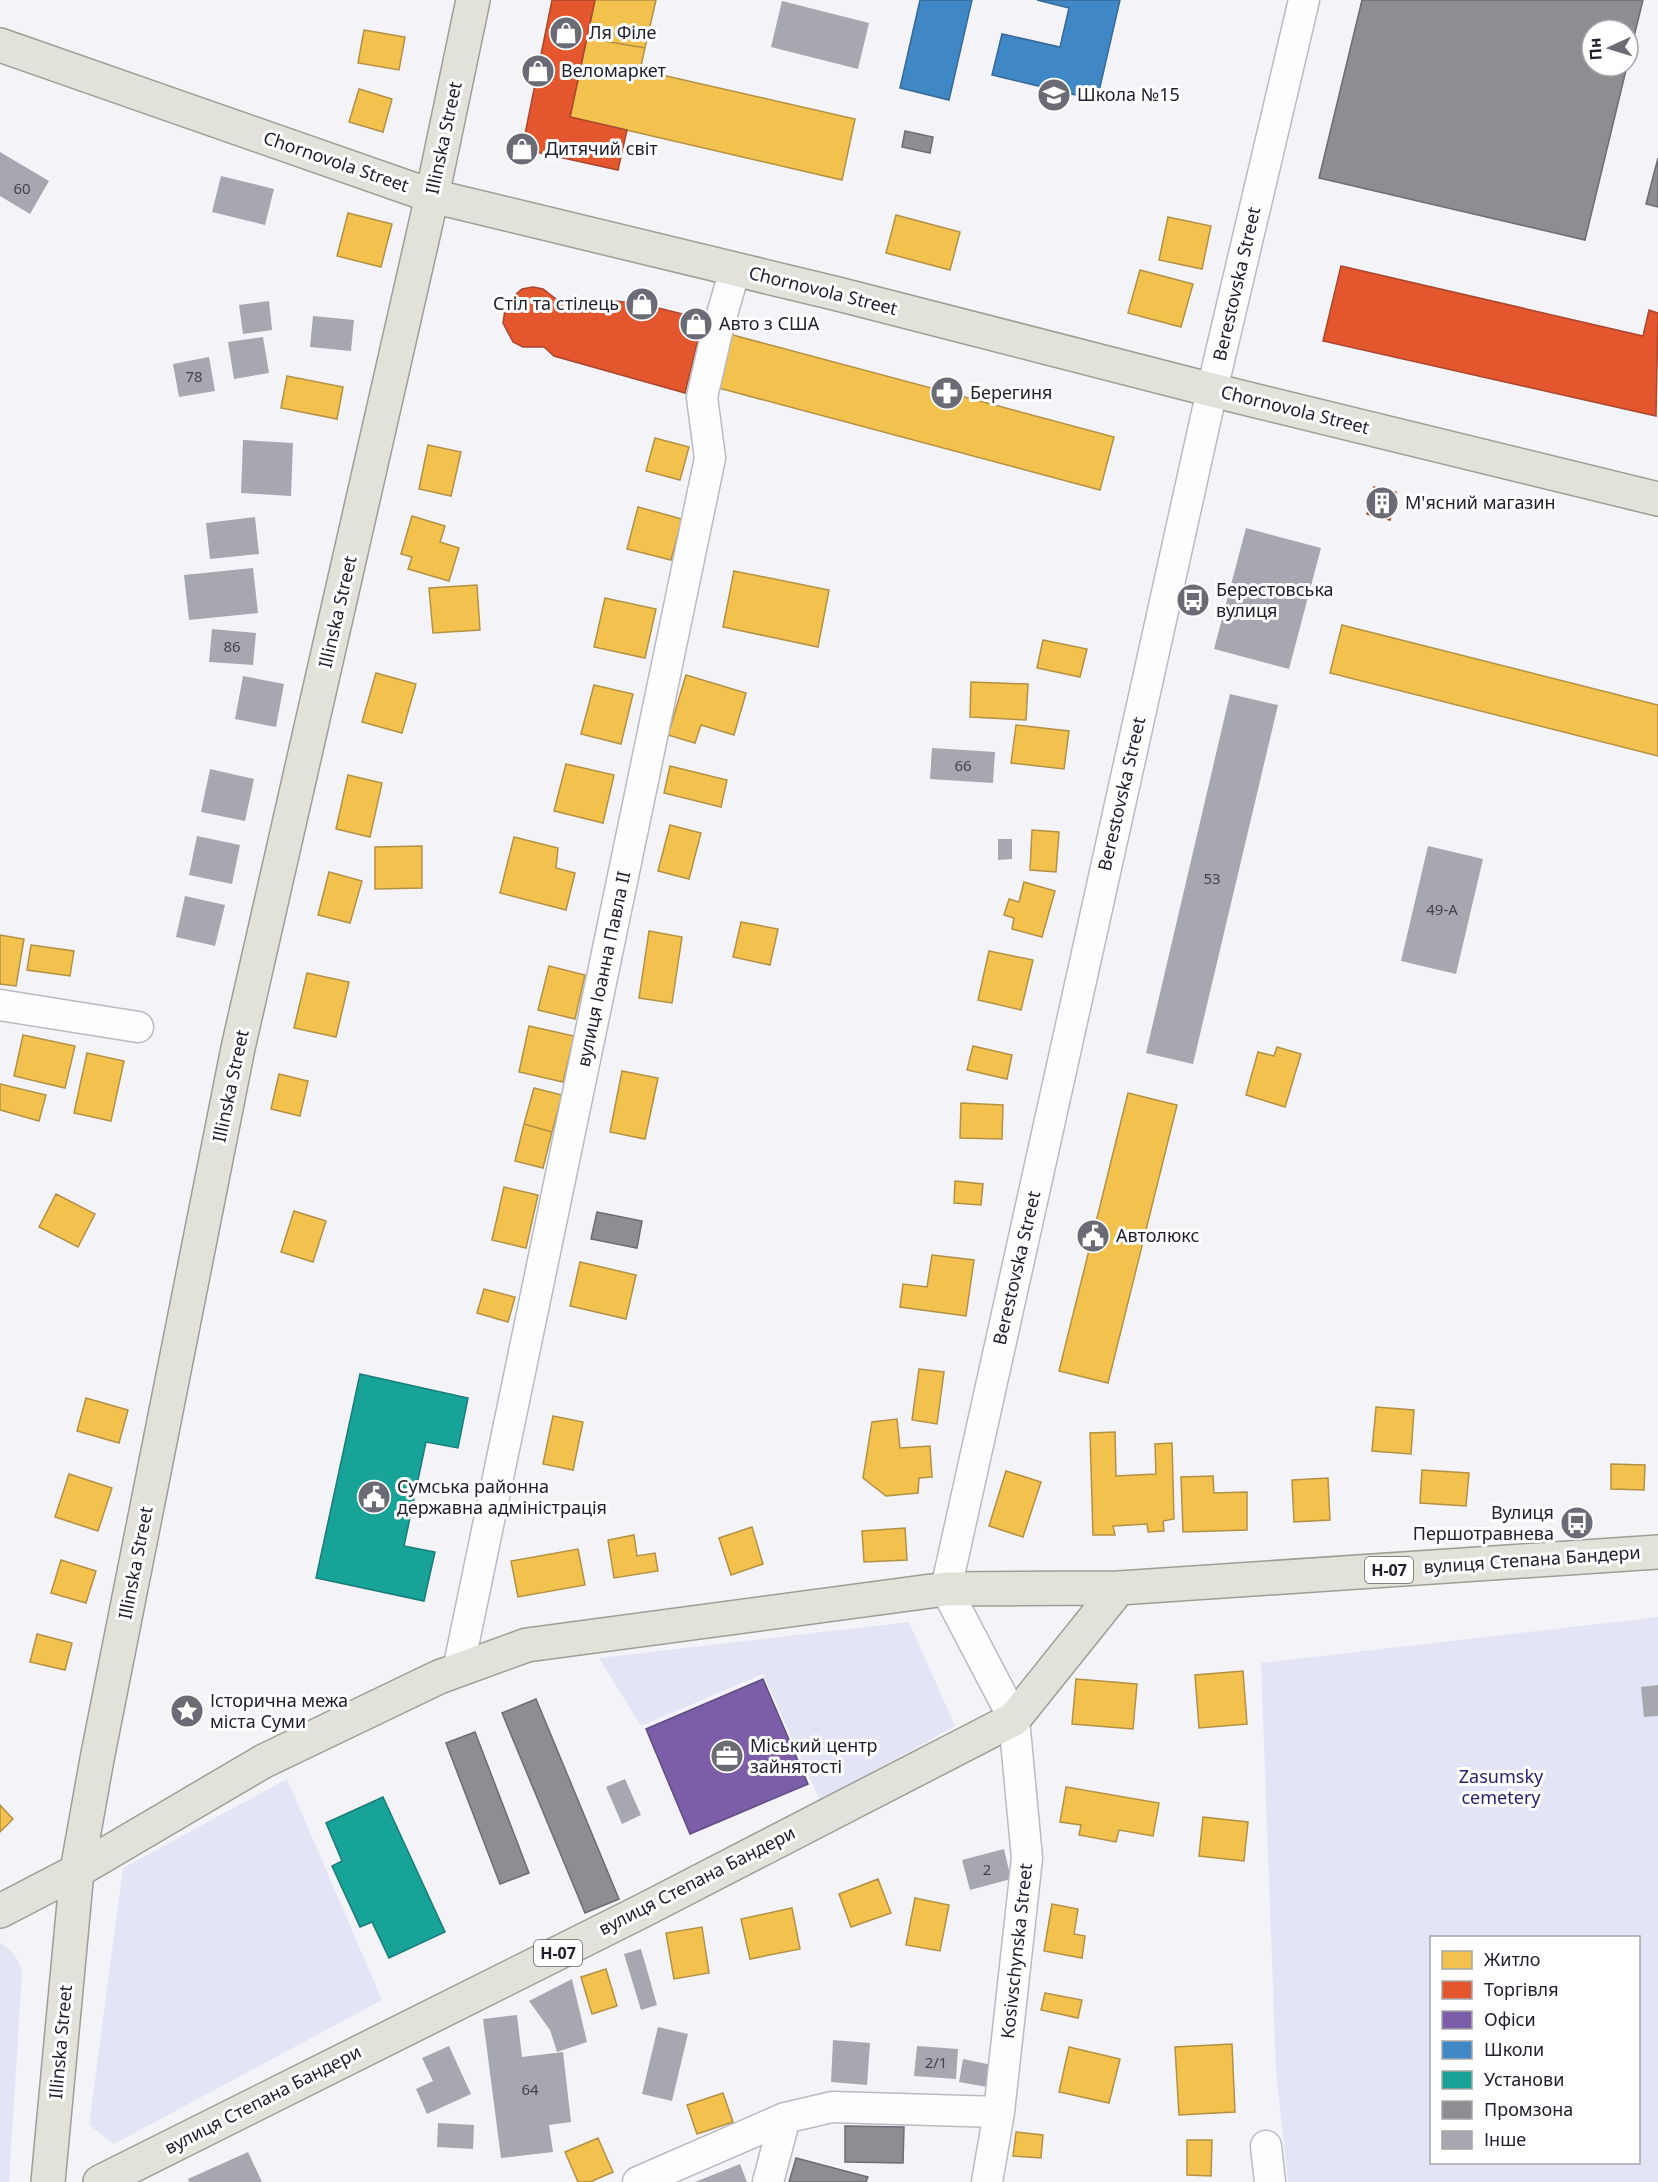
<svg xmlns="http://www.w3.org/2000/svg" width="1658" height="2182" viewBox="0 0 1658 2182" font-family="'Noto Sans',sans-serif">
<style>
.green{fill:#e3e5f6;fill-rule:evenodd}
.homes{fill:#f2c14e;stroke:#b39144;stroke-width:1.5}
.shops{fill:#e4572e;stroke:#a9472e;stroke-width:1.5}
.offices{fill:#7b5ea7;stroke:#604c83;stroke-width:1.5}
.schools{fill:#3f88c5;stroke:#366998;stroke-width:1.5}
.public{fill:#17a398;stroke:#1a7c78;stroke-width:1.5}
.industry{fill:#8d8d92;stroke:#6c6d74;stroke-width:1.5}
.building{fill:#a7a8af}
.lines{fill:none;stroke-linecap:round;stroke-linejoin:round}
.minor-casing{stroke:#b9bac2;stroke-width:33}
.major-casing{stroke:#9f9e94;stroke-width:36}
.minor{stroke:#fdfdfe;stroke-width:30}
.major{stroke:#e2e1da;stroke-width:33}
.labels{text-anchor:middle;stroke-width:6;stroke-linejoin:round;paint-order:stroke}
.number-label{font-size:15px;fill:#42434e}
.shield{fill:#fff;stroke:#63646d;stroke-width:1.5}
.shield-label{font-size:16px;font-weight:bold;fill:#20212e}
.poi-label{font-size:18px;fill:#20212e;stroke:#fff;text-anchor:start}
.street-label{font-size:18px;fill:#20212e;stroke:#fff}
.park-label{font-size:18px;fill:#28206e;stroke:#fff}
</style>
<rect width="100%" height="100%" fill="#f4f4f8"/>
<path class="green" d="M1658,1617V2182H1288L1276,2072L1261,1663ZM1432,1938H1638V2162H1432Z
M909,1622L955,1726L820,1801L763,1674L641,1726L599,1658Z
M287,1779L382,2000L114,2144L89,2125L123,1868Z
M0,1943C14,1950 19,1959 22,1974L9,2182H0Z"/>
<path class="homes" d="M595,0H656L645,48L587,38Z
M364,30L405,37L399,70L358,63Z
M587,38L645,48L640,70L855,119L842,180L570,117Z
M359,89L392,99L383,132L349,122Z
M348,213L392,224L381,267L337,256Z
M896,215L960,232L950,270L886,253Z
M1168,217L1211,226L1202,269L1159,260Z
M1140,270L1193,284L1181,327L1128,313Z
M729,334L1114,437L1100,490L715,387Z
M287,376L343,387L337,419L281,408Z
M655,438L689,447L680,480L646,471Z
M428,445L461,452L451,496L419,489Z
M638,507L682,519L671,560L627,549Z
M412,516L445,526L440,542L459,548L449,581L408,569L412,557L401,554Z
M734,571L829,590L818,647L723,627Z
M477,585L480,630L433,633L429,588Z
M605,598L656,609L645,658L594,647Z
M1342,625L1658,705V756L1330,673Z
M1043,640L1087,649L1080,677L1037,668Z
M376,673L416,684L402,733L362,722Z
M686,675L746,693L734,735L701,725L695,743L668,735Z
M971,682L1028,684L1026,720L970,717Z
M594,685L633,694L621,744L581,734Z
M1016,725L1069,731L1064,769L1011,763Z
M566,764L614,775L603,823L554,811Z
M670,766L727,780L721,807L664,793Z
M348,775L382,783L370,837L336,829Z
M670,825L701,833L689,879L658,871Z
M1032,830L1059,832L1056,872L1030,870Z
M514,837L558,848L556,868L575,873L566,910L500,893Z
M422,846V888L375,889V847Z
M329,872L362,881L350,923L318,915Z
M1024,882L1055,891L1042,937L1012,929L1014,918L1004,915L1009,899L1019,902Z
M741,922L778,929L770,965L733,957Z
M649,931L682,937L672,1003L639,998Z
M0,935L24,939L16,986L0,984Z
M31,945L74,951L70,976L27,970Z
M989,951L1033,960L1021,1010L978,1000Z
M549,966L585,975L575,1019L538,1010Z
M307,973L349,982L336,1037L294,1028Z
M529,1026L574,1036L563,1082L519,1072Z
M23,1035L75,1046L65,1088L14,1076Z
M973,1046L1012,1055L1007,1079L967,1070Z
M1277,1047L1301,1054L1285,1107L1246,1095L1258,1052L1274,1056Z
M87,1053L124,1061L111,1121L74,1113Z
M622,1071L658,1078L645,1139L610,1132Z
M279,1074L308,1081L300,1116L271,1109Z
M0,1084L46,1095L39,1121L0,1110Z
M534,1088L562,1095L552,1132L524,1124Z
M1128,1093L1177,1105L1108,1383L1059,1371Z
M961,1103L1003,1105L1002,1139L960,1138Z
M524,1124L552,1132L543,1168L515,1161Z
M955,1181L983,1184L981,1205L954,1203Z
M504,1187L538,1195L526,1248L492,1240Z
M56,1194L95,1214L78,1247L39,1227Z
M294,1211L326,1221L313,1262L281,1252Z
M932,1255L974,1260L966,1316L900,1307L903,1284L927,1287Z
M580,1262L636,1275L626,1319L570,1306Z
M484,1289L515,1297L508,1322L477,1313Z
M919,1369L944,1372L937,1424L912,1420Z
M86,1398L128,1410L119,1443L77,1431Z
M1376,1407L1414,1410L1411,1454L1372,1451Z
M553,1416L583,1422L573,1470L543,1464Z
M897,1419L900,1448L930,1446L932,1477L919,1478L918,1493L886,1496L863,1478L872,1422Z
M1115,1432L1116,1476L1156,1474L1155,1444L1172,1443L1174,1519L1163,1521L1164,1531L1148,1532L1147,1524L1113,1526L1115,1535H1093L1090,1433Z
M1611,1464L1645,1465L1644,1490L1611,1489Z
M1422,1470L1469,1473L1466,1506L1420,1503Z
M1006,1471L1041,1482L1023,1537L989,1526Z
M69,1474L112,1488L98,1531L55,1517Z
M1213,1476L1214,1493L1247,1492V1530L1183,1532L1181,1477Z
M1328,1478L1330,1520L1294,1522L1292,1480Z
M752,1527L763,1564L731,1575L719,1538Z
M905,1528L907,1560L864,1562L862,1531Z
M634,1535L637,1556L655,1553L658,1571L614,1578L608,1540Z
M578,1549L585,1585L518,1597L511,1561Z
M61,1560L96,1571L86,1603L51,1593Z
M37,1634L72,1643L65,1670L30,1662Z
M1243,1671L1247,1724L1199,1728L1195,1675Z
M1076,1679L1137,1684L1133,1729L1072,1724Z
M1066,1787L1159,1803L1153,1836L1119,1830L1116,1842L1079,1835L1081,1825L1060,1822Z
M0,1805L13,1819L0,1832Z
M1203,1817L1248,1822L1244,1861L1199,1856Z
M878,1879L891,1913L851,1927L839,1894Z
M915,1898L949,1905L940,1951L906,1945Z
M1052,1904L1078,1909L1074,1934L1085,1936L1082,1958L1044,1951Z
M792,1908L800,1949L750,1959L741,1919Z
M702,1927L709,1973L674,1979L666,1933Z
M606,1969L617,2006L592,2014L581,1977Z
M1045,1993L1082,2000L1078,2018L1041,2010Z
M1232,2044L1235,2112L1179,2115L1175,2047Z
M1069,2047L1120,2059L1109,2103L1059,2092Z
M723,2093L733,2122L697,2134L687,2105Z
M1016,2132L1043,2135L1041,2158L1013,2156Z
M598,2138L613,2172L590,2182H578L565,2152Z
M1187,2140H1212L1211,2176L1187,2175Z"/>
<path class="shops" d="M552,0H595L570,117L627,130L618,170L522,149Z
M1341,266L1643,336L1649,310L1658,313L1656,416L1323,341Z
M533,287L543,289L560,302L597,309L607,300L642,304L703,319L685,393L554,356L544,347H523L513,342L503,323L506,303L522,289Z
M1374,487L1396,492L1390,520L1367,514Z"/>
<path class="offices" d="M763,1679L808,1784L690,1834L646,1729Z"/>
<path class="schools" d="M920,0H972L949,100L900,88Z
M1037,0H1120L1097,100L992,75L1002,34L1060,47L1069,8Z"/>
<path class="public" d="M360,1374L468,1398L458,1448L426,1442L404,1546L435,1552L424,1601L316,1578Z
M383,1797L445,1932L389,1958L372,1922L360,1927L332,1866L342,1861L326,1823Z"/>
<path class="industry" d="M1362,0H1643L1628,61V30H1592V66H1627L1585,240L1319,178Z
M905,131L933,137L930,153L902,147Z
M1658,158V207L1646,204Z
M597,1212L642,1221L637,1248L591,1239Z
M536,1699L619,1899L585,1913L502,1713Z
M475,1732L529,1873L500,1884L446,1743Z
M845,2126L904,2127L903,2163L845,2162Z
M796,2158L868,2177L866,2182H789Z"/>
<path class="building" d="M782,1L869,23L858,69L771,47Z
M0,152L49,181L30,214L0,196Z
M221,176L274,189L265,225L212,212Z
M269,301L272,330L243,334L239,305Z
M313,316L354,320L351,351L310,347Z
M263,337L269,373L234,379L228,342Z
M209,357L215,391L179,397L173,364Z
M243,440L293,443L291,496L241,493Z
M255,517L259,554L210,559L206,523Z
M1246,528L1321,548L1289,669L1214,649Z
M253,568L258,613L189,620L184,575Z
M212,629L256,633L253,665L209,662Z
M243,676L284,684L276,727L235,719Z
M1230,694L1278,705L1193,1064L1146,1053Z
M932,748L995,752L993,783L930,779Z
M210,769L254,779L245,821L201,812Z
M197,836L240,845L232,884L189,875Z
M998,839H1012V859L998,860Z
M1428,846L1483,859L1456,974L1401,961Z
M185,896L225,905L215,946L176,937Z
M1658,1685V1716L1644,1717L1641,1687Z
M625,1779L641,1815L622,1824L606,1787Z
M1004,1849L1011,1879L970,1890L962,1860Z
M641,1949L657,2005L641,2010L624,1954Z
M572,1979L587,2042L557,2052L550,2030L529,2001Z
M517,2015L522,2057L563,2052L571,2122L549,2125L553,2152L501,2158L483,2019Z
M658,2027L688,2034L672,2101L642,2094Z
M833,2040L870,2043L867,2085L831,2082Z
M449,2046L471,2094L427,2114L416,2089L433,2081L422,2058Z
M917,2046L958,2049L956,2079L914,2076Z
M963,2059L992,2065L987,2087L959,2082Z
M438,2123L474,2125L473,2149L437,2147Z
M248,2152L262,2182H189L188,2179Z
M740,2164L747,2182H695Z"/>
<g class="lines">
<g class="minor-casing">
<path id="minor" d="M0,1005L138,1027
M458,1670L710,458L702,397L717,332L735,269
M1266,2146L1270,2182
M638,2182L785,2118L832,2107L999,2112
M768,2182L785,2118
M987,2182L999,2112L1027,1858L1014,1719L946,1589L1212,390L1304,0"/>
</g>
<g class="major-casing">
<path id="major" d="M0,45L432,196L838,294L1212,390L1658,499
M0,1911L77,1871L264,1761L439,1677L527,1645L946,1589L1119,1588L1658,1552
M48,2182L77,1871L97,1759L238,1048L432,196L473,0
M100,2182L644,1910L1014,1719L1119,1588"/>
</g>
<use href="#minor" class="minor"/>
<use href="#major" class="major"/>
</g>
<defs>
<g id="shop-disc" transform="scale(1.725)"><circle r="9.5" fill="#6a6b75" stroke="#fff"/><path d="M-5-2.5h2.3a2.7 3.5 0 0 1 5.4 0H5L5.5 6h-11ZM-1.5-2.5h3a1.5 2.3 0 0 0-3 0Z" fill="#fff"/></g>
<g id="school-disc" transform="scale(1.725)"><circle r="9.5" fill="#6a6b75" stroke="#fff"/><path d="M0-5L7-2L0 1L-7-2ZM-4 1L0 2.5L4 1V4Q0 6-4 4Z" fill="#fff"/></g>
<g id="pharmacy-disc" transform="scale(1.725)"><circle r="9.5" fill="#6a6b75" stroke="#fff"/><path d="M-2-6h4v4h4v4h-4v4h-4v-4h-4v-4h4Z" fill="#fff"/></g>
<g id="building-disc" transform="scale(1.725)"><circle r="9.5" fill="#6a6b75" stroke="#fff"/><path d="M-4-6H4V6H1V3H-1V6H-4ZM-2.5-4.3h1.7v1.8h-1.7ZM.8-4.3h1.7v1.8H.8ZM-2.5-1h1.7V.8h-1.7ZM.8-1h1.7V.8H.8Z" fill="#fff"/></g>
<g id="bus-disc" transform="scale(1.725)"><circle r="9.5" fill="#6a6b75" stroke="#fff"/><path d="M-5-6H5V4H4V6H2V4H-2V6H-4V4H-5ZM-3.5-4V0h7V-4ZM-3.5 1.2v1.5H-2V1.2ZM2 1.2v1.5H3.5V1.2Z" fill="#fff"/></g>
<g id="civic-disc" transform="scale(1.725)"><circle r="9.5" fill="#6a6b75" stroke="#fff"/><path d="M-.6-6.5H3V-4.5H.6V-3L4-1V1h2V6H-6V1h2V-1L-.6-3ZM-1.2 2.5V6h2.4V2.5Z" fill="#fff"/></g>
<g id="sight-disc" transform="scale(1.725)"><circle r="9.5" fill="#6a6b75" stroke="#fff"/><path d="M0-6L1.8-2.2L6-1.7L2.9 1.2L3.7 5.4L0 3.3L-3.7 5.4L-2.9 1.2L-6-1.7L-1.8-2.2Z" fill="#fff"/></g>
<g id="office-disc" transform="scale(1.725)"><circle r="9.5" fill="#6a6b75" stroke="#fff"/><path d="M-6-3h4V-5.5h4V-3h4V5H-6ZM-1-4.5V-3h2v-1.5ZM-6 0V1H6V0Z" fill="#fff"/></g>
</defs>
<g fill-rule="evenodd">
<use href="#shop-disc" x="566" y="33"/>
<use href="#shop-disc" x="538" y="71"/>
<use href="#school-disc" x="1054" y="95"/>
<use href="#shop-disc" x="522" y="149"/>
<use href="#shop-disc" x="642" y="304"/>
<use href="#shop-disc" x="696" y="324"/>
<use href="#pharmacy-disc" x="947" y="393"/>
<use href="#building-disc" x="1382" y="503"/>
<use href="#bus-disc" x="1193" y="600"/>
<use href="#civic-disc" x="1093" y="1236"/>
<use href="#civic-disc" x="374" y="1497"/>
<use href="#bus-disc" x="1577" y="1523"/>
<use href="#sight-disc" x="187" y="1711"/>
<use href="#office-disc" x="727" y="1756"/>
</g>
<g class="labels">
<g class="number-label">
<text x="22" y="194">60</text>
<text x="194" y="382">78</text>
<text x="232" y="652">86</text>
<text x="963" y="771">66</text>
<text x="1212" y="884">53</text>
<text x="1442" y="915">49-А</text>
<text x="987" y="1875">2</text>
<text x="936" y="2068">2/1</text>
<text x="530" y="2095">64</text>
</g>
<g class="shield">
<rect x="1365" y="1557" width="48" height="26" rx="4.5"/>
<rect x="534" y="1940" width="48" height="26" rx="4.5"/>
</g>
<g class="shield-label">
<text x="1389" y="1576">Н-07</text>
<text x="558" y="1959">Н-07</text>
</g>
<g class="poi-label">
<text x="589" y="39">Ля Філе</text>
<text x="561" y="77">Веломаркет</text>
<text x="1077" y="101">Школа №15</text>
<text x="545" y="155">Дитячий світ</text>
<text x="619" y="310" text-anchor="end">Стіл та стілець</text>
<text x="719" y="330">Авто з США</text>
<text x="970" y="399">Берегиня</text>
<text x="1405" y="509">М'ясний магазин</text>
<text x="1216" y="596">Берестовська<tspan x="1216" dy="21">вулиця</tspan></text>
<text x="1116" y="1242">Автолюкс</text>
<text x="397" y="1493">Сумська районна<tspan x="397" dy="21">державна адміністрація</tspan></text>
<text x="1554" y="1519" text-anchor="end">Вулиця<tspan x="1554" dy="21">Першотравнева</tspan></text>
<text x="210" y="1707">Історична межа<tspan x="210" dy="21">міста Суми</tspan></text>
<text x="750" y="1752">Міський центр<tspan x="750" dy="21">зайнятості</tspan></text>
</g>
<g class="street-label">
<text transform="translate(444 138) rotate(-78)" y="6">Illinska Street</text>
<text transform="translate(336 162) rotate(19)" y="6">Chornovola Street</text>
<text transform="translate(1237 284) rotate(-77)" y="6">Berestovska Street</text>
<text transform="translate(823 291) rotate(14)" y="6">Chornovola Street</text>
<text transform="translate(1295 410) rotate(14)" y="6">Chornovola Street</text>
<text transform="translate(338 612) rotate(-77)" y="6">Illinska Street</text>
<text transform="translate(1122 794) rotate(-77)" y="6">Berestovska Street</text>
<text transform="translate(604 969) rotate(-78)" y="6">вулиця Іоанна Павла II</text>
<text transform="translate(231 1086) rotate(-78)" y="6">Illinska Street</text>
<text transform="translate(1017 1268) rotate(-77)" y="6">Berestovska Street</text>
<text transform="translate(1532 1560) rotate(-4)" y="6">вулиця Степана Бандери</text>
<text transform="translate(136 1563) rotate(-79)" y="6">Illinska Street</text>
<text transform="translate(697 1881) rotate(-27)" y="6">вулиця Степана Бандери</text>
<text transform="translate(1017 1951) rotate(-84)" y="6">Kosivschynska Street</text>
<text transform="translate(61 2042) rotate(-85)" y="6">Illinska Street</text>
<text transform="translate(263 2100) rotate(-27)" y="6">вулиця Степана Бандери</text>
</g>
<g class="park-label">
<text x="1501" y="1783">Zasumsky<tspan x="1501" dy="21">cemetery</tspan></text>
</g>
</g>
<rect x="1430" y="1936" width="210" height="228" fill="#ffffff" stroke="#a6a6ab" stroke-width="1.5"/>
<rect x="1442" y="1951" width="30" height="18" fill="#f2c14e" stroke="#a6a6ab" stroke-width="1.5"/>
<text x="1484" y="1966" font-size="18" fill="#20212e">Житло</text>
<rect x="1442" y="1981" width="30" height="18" fill="#e4572e" stroke="#a6a6ab" stroke-width="1.5"/>
<text x="1484" y="1996" font-size="18" fill="#20212e">Торгівля</text>
<rect x="1442" y="2011" width="30" height="18" fill="#7b5ea7" stroke="#a6a6ab" stroke-width="1.5"/>
<text x="1484" y="2026" font-size="18" fill="#20212e">Офіси</text>
<rect x="1442" y="2041" width="30" height="18" fill="#3f88c5" stroke="#a6a6ab" stroke-width="1.5"/>
<text x="1484" y="2056" font-size="18" fill="#20212e">Школи</text>
<rect x="1442" y="2071" width="30" height="18" fill="#17a398" stroke="#a6a6ab" stroke-width="1.5"/>
<text x="1484" y="2086" font-size="18" fill="#20212e">Установи</text>
<rect x="1442" y="2101" width="30" height="18" fill="#8d8d92" stroke="#a6a6ab" stroke-width="1.5"/>
<text x="1484" y="2116" font-size="18" fill="#20212e">Промзона</text>
<rect x="1442" y="2131" width="30" height="18" fill="#a7a8af" stroke="#a6a6ab" stroke-width="1.5"/>
<text x="1484" y="2146" font-size="18" fill="#20212e">Інше</text>
<g transform="translate(1610 48) rotate(266)"><circle r="28" fill="#ffffff" stroke="#a6a6ab" stroke-width="1.5"/>
<path d="M0-4.5L10 22L0 15L-10 22Z" fill="#6a6b75"/>
<text y="-9" font-size="16" font-weight="bold" text-anchor="middle" fill="#20212e">Пн</text>
</g>
</svg>
